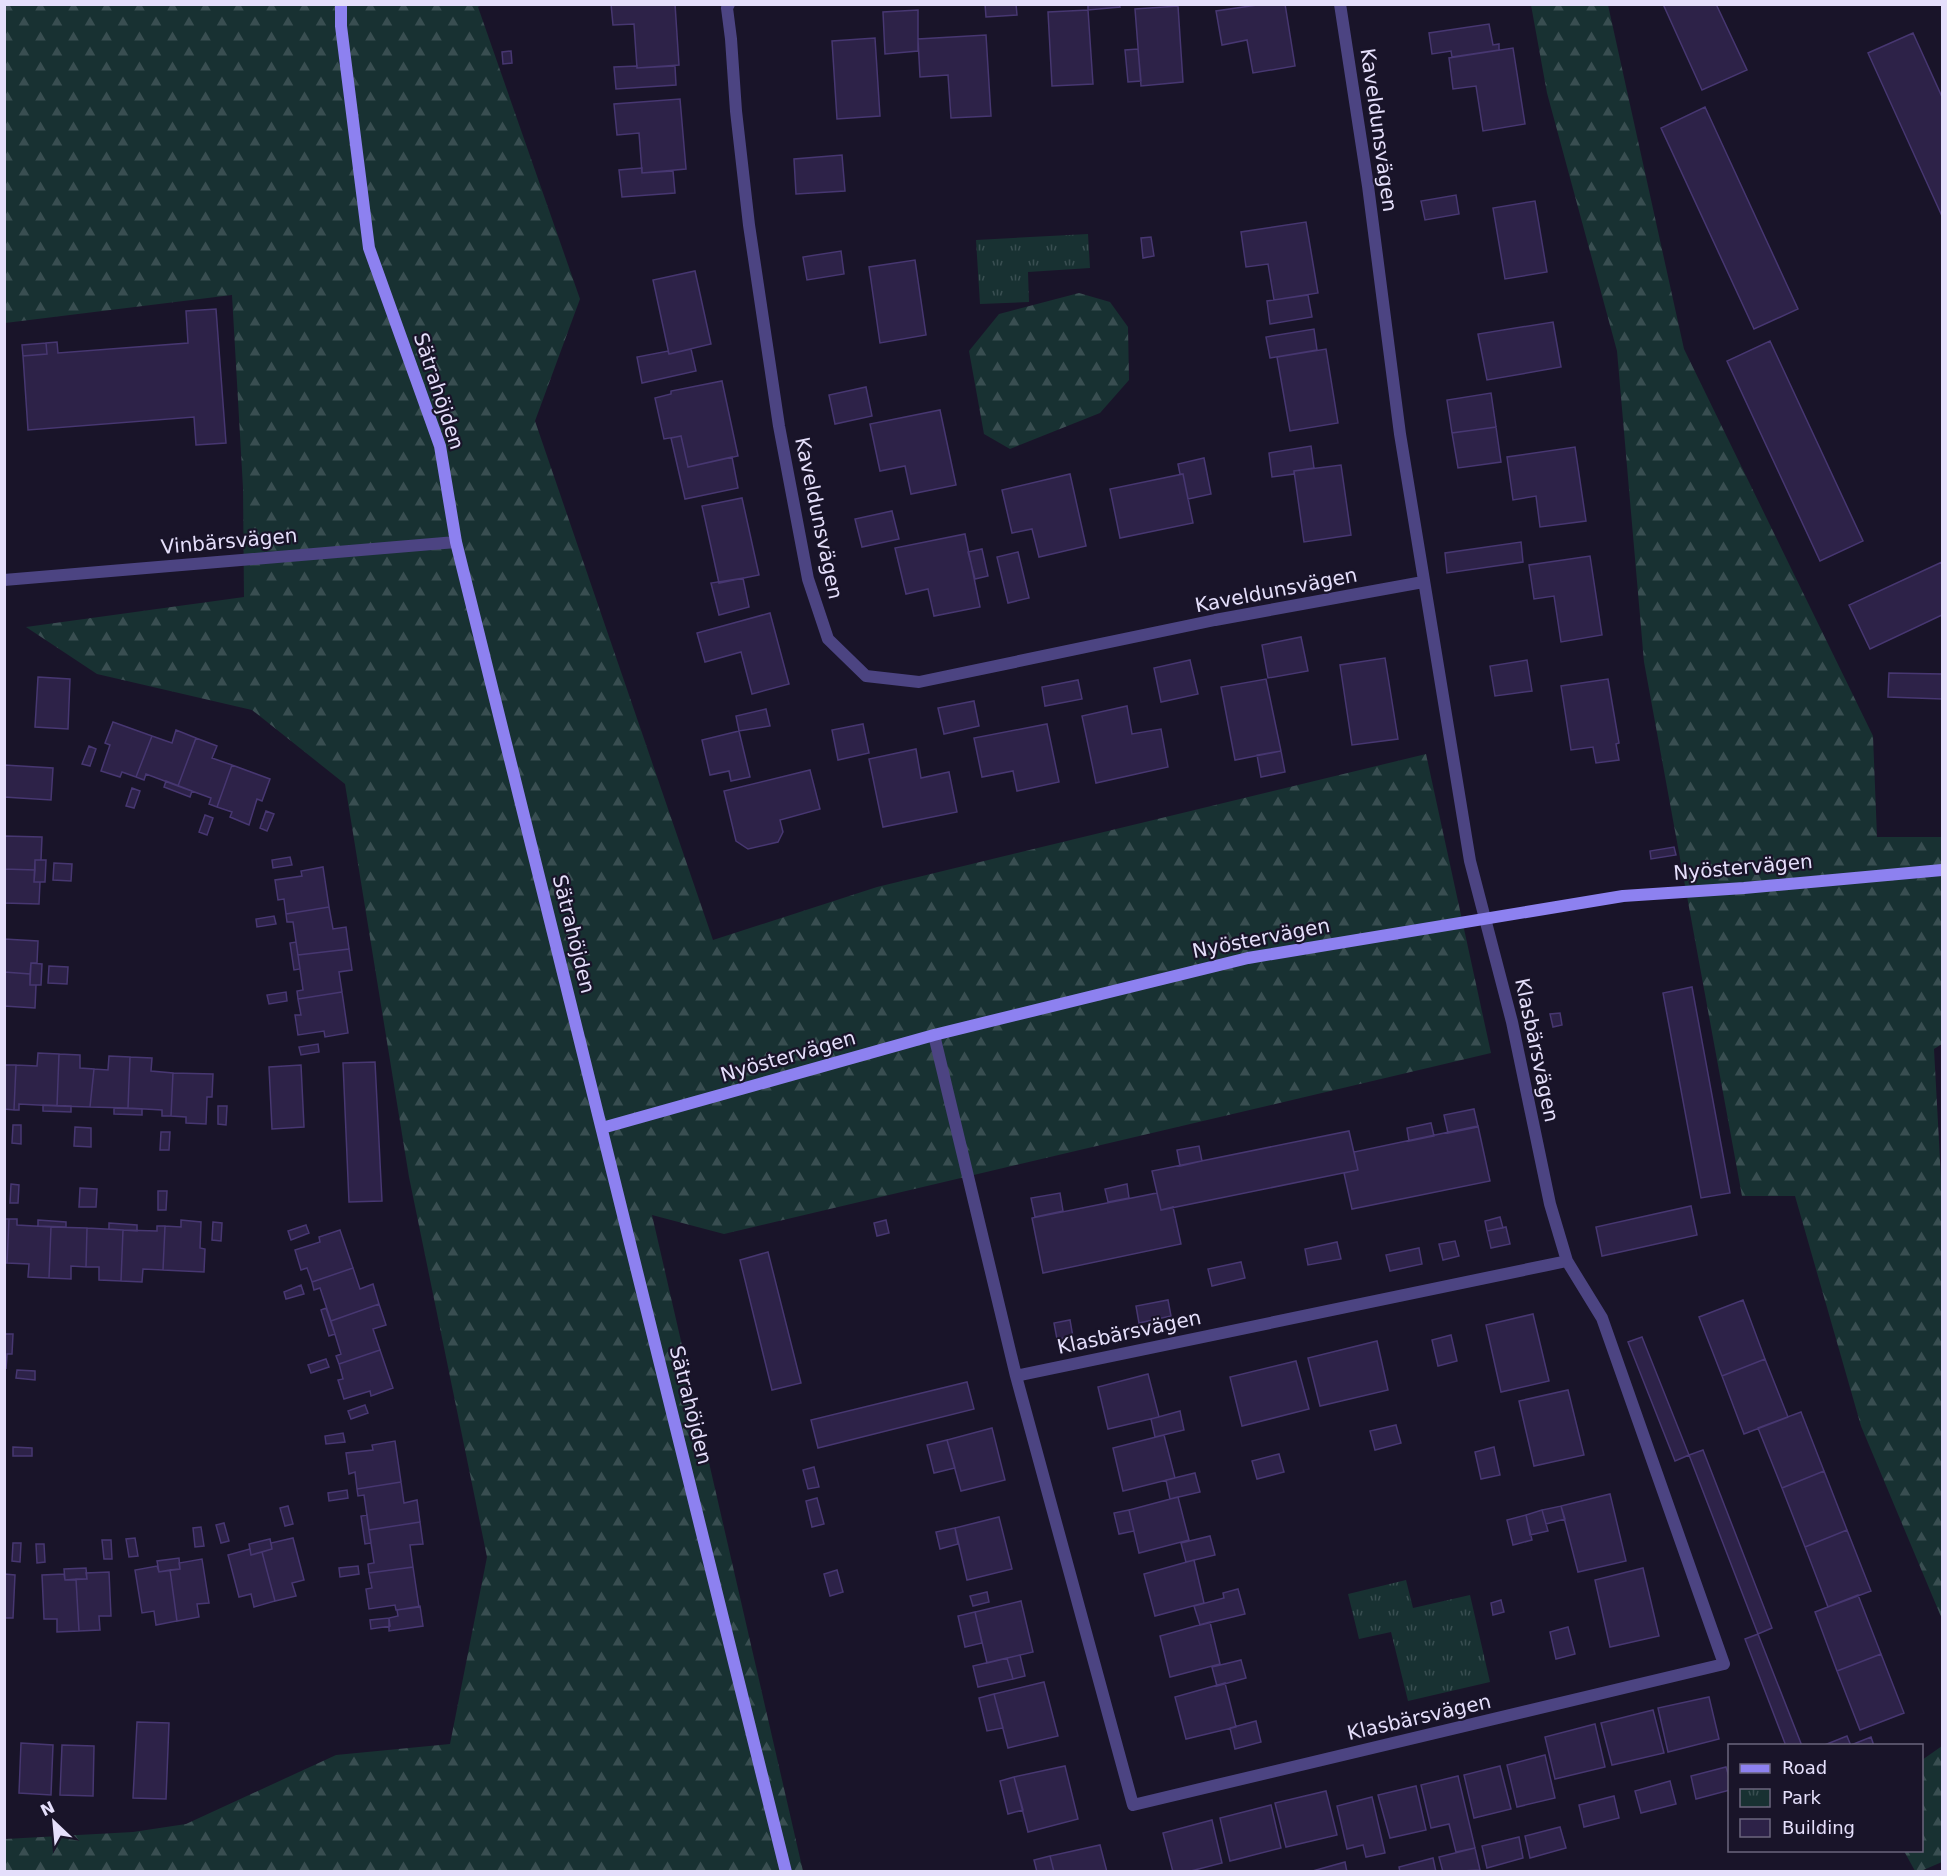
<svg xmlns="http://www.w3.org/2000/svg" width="1947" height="1876" viewBox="0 0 1947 1876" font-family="'DejaVu Sans',sans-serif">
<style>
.forest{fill:url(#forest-firs)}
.park{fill:url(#park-tufts)}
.building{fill:#2d2248;stroke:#473771;stroke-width:1.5}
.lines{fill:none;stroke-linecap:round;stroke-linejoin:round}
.street{stroke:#4c4482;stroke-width:12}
.secondary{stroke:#8d81f0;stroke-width:12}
.labels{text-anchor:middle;stroke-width:4.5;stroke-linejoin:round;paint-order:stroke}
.street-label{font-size:20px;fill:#e5dffb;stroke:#191429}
</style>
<defs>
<pattern id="forest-firs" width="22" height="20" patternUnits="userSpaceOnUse" patternTransform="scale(1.5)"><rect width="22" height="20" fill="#183132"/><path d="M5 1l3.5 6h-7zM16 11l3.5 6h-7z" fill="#394e51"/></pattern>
<pattern id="park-tufts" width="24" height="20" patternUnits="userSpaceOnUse" patternTransform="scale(1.5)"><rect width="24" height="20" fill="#183132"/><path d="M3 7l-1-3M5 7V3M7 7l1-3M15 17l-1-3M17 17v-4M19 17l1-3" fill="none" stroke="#394e51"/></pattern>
</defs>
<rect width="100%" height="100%" fill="#191429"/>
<path class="forest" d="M5,5H482L478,7L580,299L535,421L713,940L877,887L1426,754L1491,1053L724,1234L652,1215L803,1871L5,1872V1839L133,1832L186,1824L336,1755L450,1744L487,1557L409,1177L345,784L252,710L97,674L26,627L244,597L243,488L232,295L5,323Z
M1531,5H1608L1684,349L1873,736L1877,837H1942V1044L1934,1049L1942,1197V1619L1861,1426L1795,1196H1742L1644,662L1617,351L1547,93Z
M1079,293L1110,302L1128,327L1129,380L1100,413L1010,449L984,434L969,351L999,314Z
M1942,1746V1862L1921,1871H1915L1904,1851L1922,1850V1760Z"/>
<path class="park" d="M1088,234L1090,268L1028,272L1029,302L980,304L976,240Z
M1406,1580L1413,1608L1470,1595L1490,1682L1408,1701L1391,1632L1359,1639L1348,1594Z"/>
<path class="building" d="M611,4H675L679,65L637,68L634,24L613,25Z
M985,4H1016L1017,15L986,17Z
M1088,4H1119L1120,7L1088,10Z
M1264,4H1285L1295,66L1253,73L1247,40L1222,45L1216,11Z
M1663,4H1716L1747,70L1702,90Z
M1178,6L1183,82L1141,86L1135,9Z
M918,10V51L885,54L883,12Z
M1088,10L1093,84L1052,86L1048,12Z
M1489,24L1493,45L1499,44V50L1452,57L1451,51L1432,54L1429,33Z
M1913,33L1942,97V216L1868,53Z
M986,35L991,116L951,118L948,75L920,77L918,39Z
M875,38L880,116L837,119L832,41Z
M1513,48L1525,124L1483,131L1476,86L1453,89L1449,58Z
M1138,49L1141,81L1128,82L1125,50Z
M511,51L512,63L503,64L502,52Z
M637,66V68L675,66L676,85L616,89L614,67Z
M680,99L686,169L642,173L639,133L617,135L614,104Z
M1705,107L1798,309L1754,329L1661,128Z
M842,155L845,191L796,194L794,159Z
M642,168V173L673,171L675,193L622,197L619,170Z
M1456,195L1459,214L1425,220L1421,201Z
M1535,201L1547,272L1505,279L1493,208Z
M1306,222L1318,293L1274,300L1268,264L1246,267L1241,232Z
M1151,237L1154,256L1143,258L1141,238Z
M841,251L844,274L807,280L803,257Z
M915,260L926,335L880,343L869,267Z
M695,271L711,344L669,354L653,280Z
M1308,295L1312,317L1270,324L1267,301Z
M216,309L226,443L196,445L194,417L28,430L23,356L47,354L46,343L57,342L58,353L188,343L186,311Z
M1553,322L1561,367L1487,380L1478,334Z
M1314,329L1317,350L1270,358L1266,337Z
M1770,341L1863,541L1820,561L1727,361Z
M46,343L47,354L23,356L22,345Z
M691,349L696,371L642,383L637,357L668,351L669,354Z
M1326,349L1338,423L1290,431L1277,357Z
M722,381L738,456L688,467L681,436L664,439L655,398L671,394V391Z
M866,387L872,416L835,424L829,395Z
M1491,393L1496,427L1452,433L1447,400Z
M940,410L956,485L911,494L905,466L880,471L870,424Z
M1496,427L1501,462L1458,468L1452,433Z
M681,436L688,467L732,457L738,488L685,499L671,438Z
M1311,446L1314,468L1294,471V474L1272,477L1269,453Z
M1575,447L1586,521L1540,527L1536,496L1513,500L1507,457Z
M1204,458L1211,494L1188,499L1183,474H1180L1178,464Z
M1341,465L1351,535L1304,542L1294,471Z
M1070,474L1086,546L1039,557L1032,529L1012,533L1002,490Z
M1183,474L1193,523L1120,538L1110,489Z
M742,498L759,575L719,583L702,506Z
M892,511L899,539L862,547L855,519Z
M965,534L980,607L934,616L928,589L906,594L895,548Z
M1521,542L1523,562L1447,573L1445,553Z
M982,549L988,576L975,579L968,552Z
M1018,552L1029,598L1008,603L997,557Z
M1590,556L1602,635L1561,642L1554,596L1534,599L1529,565Z
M1942,562V615L1870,649L1849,605Z
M743,578L749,607L719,615L711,583Z
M770,613L789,684L752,694L741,652L705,662L697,633Z
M1301,637L1308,671L1268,678L1262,645Z
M1385,658L1398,739L1352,745L1340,665Z
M1190,660L1198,694L1161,702L1154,668Z
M1527,660L1532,691L1495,696L1490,666Z
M1889,673L1942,674V699L1888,697Z
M38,677L70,679L68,729L35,727Z
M1266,679L1281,751L1235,760L1221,687Z
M1608,679L1619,743L1616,744L1619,760L1596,763L1593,747L1571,750L1561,686Z
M1078,680L1082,699L1045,706L1042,687Z
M974,701L979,726L944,734L938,708Z
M1127,706L1132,734L1161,729L1168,767L1096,783L1082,716Z
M766,709L770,726L739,731L736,716Z
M113,722L152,736L136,777L122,772L120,777L101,771L110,745L105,743Z
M863,724L869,753L838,760L832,730Z
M1047,724L1059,782L1017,791L1013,771L982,777L974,738Z
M176,730L196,738L178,786L146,774L144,780L136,777L152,736L172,743Z
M739,731L750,777L731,781L729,771L710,775L702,740Z
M196,738L217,746L212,758L232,765L217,807L209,804L211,798L178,786Z
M89,746L96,749L90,766L82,764Z
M916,749L921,778L949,772L957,812L883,827L869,759Z
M1281,751L1285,772L1261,777L1257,755Z
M4,765L53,768L51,800L4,797Z
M232,765L270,779L262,801L257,799L249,825L230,817L232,812L217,807Z
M810,770L820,809L780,820L783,832L778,842L748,849L736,841L724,791Z
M166,781L192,791L190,797L164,787Z
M132,788L140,791L134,808L126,806Z
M266,811L274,814L267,831L260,828Z
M205,815L213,818L207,835L199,832Z
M4,836L42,837L41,860H35V870L4,869Z
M1674,847L1676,855L1651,859L1650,851Z
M290,857L292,865L273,868L272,860Z
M35,860H46L45,882H34Z
M54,863L72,864L71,881L53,880Z
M323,867L329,907L286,914L284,899L278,900L275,880L302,876L301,871Z
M4,869L35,870L34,882H40L39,904L4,903Z
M329,907L333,929L346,927L349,949L298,955L293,922H287L286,914Z
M274,916L276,924L257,927L256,919Z
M4,939L38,941L37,963H31L30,974L4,972Z
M296,942L300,969L294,970L290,943Z
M349,949L352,970L339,972L342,992L298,999L297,991L303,990L298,955Z
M31,963L42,964L41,985H30Z
M49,966L68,967L67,984L48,983Z
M4,972L30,974V985H36L35,1008L4,1006Z
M1692,987L1730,1193L1701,1198L1663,993Z
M286,992L287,1001L269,1004L267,995Z
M342,992L348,1033L325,1037L324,1031L298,1035L295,1015H301L298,999Z
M1560,1013L1562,1025L1553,1027L1550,1014Z
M318,1044L319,1052L301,1055L299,1047Z
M38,1053L59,1054L57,1106L19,1104V1110H14L16,1065L37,1066Z
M59,1054L80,1055V1068L94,1069L90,1107L57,1106Z
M109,1056L130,1057L128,1108L90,1107L94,1069L108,1070Z
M130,1057L152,1058L151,1071L173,1073L171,1116H162V1110L128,1108Z
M375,1062L382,1201L349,1202L343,1063Z
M4,1065H16L14,1110L4,1109Z
M301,1065L304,1127L272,1129L269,1067Z
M173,1073L213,1074L212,1097H207L206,1124L186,1123V1117L171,1116Z
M43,1105L71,1106V1112L43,1111Z
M218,1106H227L226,1125L218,1124Z
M114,1108L142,1109V1115L114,1114Z
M1474,1109L1478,1127L1448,1133L1444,1115Z
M1431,1123L1434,1136L1409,1141L1407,1128Z
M13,1125H21V1144L12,1143Z
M1478,1126L1490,1181L1352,1209L1344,1173L1358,1170L1354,1152Z
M75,1127L91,1128V1147L74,1146Z
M1349,1131L1358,1170L1161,1210L1152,1171Z
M161,1132H170L169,1150H160Z
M1199,1146L1202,1161L1180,1166L1177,1150Z
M11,1184L19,1185L18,1203H10Z
M1127,1184L1129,1198L1108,1202L1105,1189Z
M80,1188L97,1189L96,1207H79Z
M158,1191H167L166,1210H158Z
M1060,1193L1063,1211L1035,1217L1031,1198Z
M1157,1193L1161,1210L1173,1207L1181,1244L1043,1273L1032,1218Z
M1691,1206L1697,1235L1602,1256L1596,1227Z
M1500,1217L1503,1228L1487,1231L1485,1221Z
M4,1219H9L7,1263H4Z
M9,1219H17V1225L51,1227L49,1278L28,1277L29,1264L7,1263Z
M38,1220L66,1222V1227L38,1226Z
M181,1220L201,1222L200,1248L205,1249L204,1272L163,1270L165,1226L181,1227Z
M886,1220L889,1233L877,1236L874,1223Z
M213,1222L222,1223L221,1241L212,1240Z
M109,1223L137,1225V1231L109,1229Z
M306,1225L309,1233L291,1240L288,1231Z
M157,1226H165L163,1270L143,1269L142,1282L121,1281L123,1230L157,1231Z
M51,1227L87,1228L86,1267L71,1266V1279L49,1278Z
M1506,1227L1510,1244L1491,1248L1487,1231Z
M87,1228L123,1230L121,1281L99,1280V1267H86Z
M340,1230L353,1268L312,1282L307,1268L301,1270L295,1250L320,1242L319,1237Z
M1455,1241L1459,1256L1443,1260L1439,1244Z
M1337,1242L1341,1259L1308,1265L1305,1249Z
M1419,1248L1422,1264L1390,1271L1386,1255Z
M768,1252L801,1383L772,1390L740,1260Z
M1241,1262L1245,1278L1212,1286L1208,1269Z
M353,1268L360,1289L373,1284L379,1304L331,1321L320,1288L314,1290L312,1282Z
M301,1285L304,1294L286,1299L284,1292Z
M1168,1300L1171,1316L1139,1323L1136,1306Z
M1743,1300L1765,1359L1722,1376L1699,1317Z
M379,1304L386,1325L373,1329L380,1350L339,1364L336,1356L341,1354L331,1321Z
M326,1308L335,1334L329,1336L321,1310Z
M1533,1314L1549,1381L1501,1392L1486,1325Z
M1070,1320L1073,1337L1057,1339L1054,1323Z
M4,1334H13L12,1354H7L6,1369Z
M1451,1335L1457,1361L1438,1366L1432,1340Z
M1642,1337L1689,1455L1675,1461L1628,1342Z
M1377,1341L1388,1390L1320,1406L1308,1358Z
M380,1350L393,1388L371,1396L370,1391L344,1399L338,1380L343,1379L339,1364Z
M326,1359L329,1367L311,1373L308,1365Z
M1765,1359L1788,1417L1744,1434L1722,1376Z
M1296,1361L1309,1409L1242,1426L1230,1377Z
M17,1370L35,1371V1380L16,1378Z
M1148,1374L1159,1417L1108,1429L1098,1387Z
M967,1382L974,1409L818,1448L811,1420Z
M1568,1390L1584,1455L1534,1466L1519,1401Z
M365,1405L368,1413L351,1419L348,1411Z
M1180,1411L1184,1430L1155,1437L1151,1419Z
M1801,1412L1824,1471L1782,1488L1758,1428Z
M1396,1425L1401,1443L1375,1450L1370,1431Z
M992,1428L1005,1480L961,1491L947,1440Z
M343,1433L345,1442L326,1444L325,1436Z
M1164,1435L1175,1478L1123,1491L1113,1448Z
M947,1440L955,1468L934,1473L927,1445Z
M395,1441L401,1482L357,1489L355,1472L349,1474L346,1453L373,1450L372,1445Z
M13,1447L32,1448V1456H13Z
M1494,1447L1500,1475L1481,1479L1475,1452Z
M1703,1450L1772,1628L1758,1634L1689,1455Z
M1279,1454L1284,1472L1257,1479L1252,1461Z
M814,1467L819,1487L808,1489L803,1470Z
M1824,1471L1847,1530L1805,1547L1782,1488Z
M1195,1473L1200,1492L1170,1499L1166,1480Z
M401,1482L404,1503L417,1500L420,1522L369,1530L364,1495L358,1496L357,1489Z
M347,1490L348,1498L329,1501L328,1493Z
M1610,1494L1626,1561L1578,1572L1561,1506Z
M1178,1497L1189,1540L1139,1553L1129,1510Z
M817,1498L824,1524L812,1527L806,1501Z
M288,1506L293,1524L285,1526L280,1508Z
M1561,1506L1565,1519L1546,1524L1542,1510Z
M1129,1510L1134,1531L1119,1534L1114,1513Z
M1542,1510L1548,1531L1530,1535L1526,1515Z
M367,1515L371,1543L365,1544L361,1516Z
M1526,1515L1532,1540L1513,1545L1507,1520Z
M999,1517L1012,1569L967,1580L955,1528Z
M420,1522L423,1544L410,1545L413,1567L369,1573L368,1564L374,1563L369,1530Z
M224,1523L229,1541L221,1543L216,1525Z
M201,1527L204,1546L195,1547L193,1528Z
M955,1528L958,1544L940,1549L936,1532Z
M1847,1530L1871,1591L1828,1607L1805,1547Z
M1210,1536L1215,1555L1186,1562L1181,1543Z
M135,1538L138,1556L129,1557L126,1539Z
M293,1538L304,1580L292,1583L296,1596L275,1601L262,1552L272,1549L271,1543Z
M270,1539L272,1549L251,1555L249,1544Z
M102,1540H111L112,1559H104Z
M13,1543H21L20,1562L12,1561Z
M36,1544H44L45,1562L37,1563Z
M250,1549L251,1555L262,1552L275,1601L254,1607L251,1594L239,1597L228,1555Z
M179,1558L180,1569L159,1572L157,1561Z
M202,1559L209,1603L197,1604L199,1617L177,1621L170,1570L180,1569L179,1563Z
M1194,1560L1204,1603L1155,1616L1144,1574Z
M157,1566L159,1572L170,1570L177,1621L156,1625L154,1611L142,1613L135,1570Z
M358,1566L359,1574L340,1577L339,1568Z
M413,1567L419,1607L396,1610L395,1605L369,1609L366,1589L372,1588L369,1573Z
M86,1568L87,1579L65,1580L64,1569Z
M1643,1568L1659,1636L1610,1647L1595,1580Z
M837,1570L843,1592L830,1596L824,1574Z
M109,1572L111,1616H99L100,1630L79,1631L76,1579H87L86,1573Z
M4,1574L15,1575L13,1618H4Z
M64,1574L65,1580L76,1579L79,1631L57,1632V1619H44L42,1575Z
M1238,1589L1245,1614L1200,1625L1194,1606L1224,1598L1223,1593Z
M987,1592L989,1602L973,1606L970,1596Z
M1858,1595L1881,1654L1837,1671L1815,1612Z
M1501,1600L1504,1612L1493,1615L1491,1603Z
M1021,1601L1033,1652L987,1663L975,1612Z
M420,1606L423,1626L389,1631V1618L398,1616L397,1610Z
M975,1612L982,1643L965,1647L958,1616Z
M389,1618L390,1626L371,1629L370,1620Z
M1210,1622L1220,1664L1170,1677L1160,1636Z
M1568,1627L1575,1654L1556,1659L1550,1632Z
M1758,1634L1802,1746H1786L1745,1639Z
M1881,1654L1904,1713L1860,1730L1837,1671Z
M1020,1655L1025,1676L1013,1679L1007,1658Z
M1007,1658L1013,1679L978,1687L973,1666Z
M1241,1660L1246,1678L1217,1686L1212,1667Z
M1044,1682L1058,1736L1008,1748L994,1694Z
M1225,1683L1236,1727L1186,1739L1175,1697Z
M994,1694L1003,1728L987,1731L979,1698Z
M1709,1697L1719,1739L1668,1752L1658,1708Z
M1653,1710L1664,1753L1612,1765L1601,1723Z
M1256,1721L1261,1742L1235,1749L1230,1728Z
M137,1722L169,1723L166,1799L133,1798Z
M1595,1724L1605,1767L1555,1779L1545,1737Z
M1847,1736L1851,1746H1822Z
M1871,1737L1874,1746H1851V1745Z
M21,1743L53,1745L51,1795L19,1793Z
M62,1745L94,1746L93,1796L60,1795Z
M1545,1755L1555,1798L1517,1807L1507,1765Z
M1065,1766L1078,1819L1028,1832L1014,1777Z
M1500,1766L1511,1809L1474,1818L1464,1775Z
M1726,1767L1730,1780V1790L1696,1799L1691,1776Z
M1458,1776L1475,1848L1456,1852L1449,1824L1431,1828L1421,1785Z
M1014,1777L1023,1810L1008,1814L1000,1781Z
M1670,1781L1676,1804L1641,1813L1635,1791Z
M1416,1786L1426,1830L1390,1838L1378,1795Z
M1326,1791L1337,1835L1286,1847L1275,1803Z
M1614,1796L1619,1818L1584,1827L1579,1805Z
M1372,1797L1385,1853L1366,1857L1363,1845L1347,1849L1337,1806Z
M1271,1805L1281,1848L1230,1861L1220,1818Z
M1212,1820L1222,1863L1187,1872H1173L1163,1833Z
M1560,1827L1566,1848L1530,1858L1525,1836Z
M1519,1837L1523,1858L1487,1868L1482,1846Z
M1100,1845L1107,1872H1054L1050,1856Z
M1475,1848L1480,1870L1443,1872L1439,1857Z
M1050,1856L1054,1872H1037L1034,1860Z
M1433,1858L1436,1872H1400L1399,1867Z
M1345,1862L1347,1872H1309Z"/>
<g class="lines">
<path class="street" d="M729,4L727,8L731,39L736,111L749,225L779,426L808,579L828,639L866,676L919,682L1215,620L1423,582
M1340,4L1368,186L1400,434L1470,861L1512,1022L1550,1204L1567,1261
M4,580L456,542
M934,1035L1016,1376
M1567,1261L1602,1318L1724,1664L1133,1805L1016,1376Z"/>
<path class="secondary" d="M341,4V26L369,248L440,446L456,542L786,1872
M602,1128L934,1035L1248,958L1623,896L1744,888L1942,870"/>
</g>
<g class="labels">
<g class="street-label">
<text transform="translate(1379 130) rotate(82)" y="7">Kaveldunsvägen</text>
<text transform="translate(439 391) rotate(72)" y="7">Sätrahöjden</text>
<text transform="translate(819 518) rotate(78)" y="7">Kaveldunsvägen</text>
<text transform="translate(229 541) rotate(-5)" y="7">Vinbärsvägen</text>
<text transform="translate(1276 590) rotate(-11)" y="7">Kaveldunsvägen</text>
<text transform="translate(1743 867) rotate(-5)" y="7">Nyöstervägen</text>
<text transform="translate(574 934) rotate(76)" y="7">Sätrahöjden</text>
<text transform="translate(1261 938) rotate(-11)" y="7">Nyöstervägen</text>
<text transform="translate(1537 1050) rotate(78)" y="7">Klasbärsvägen</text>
<text transform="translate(788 1056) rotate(-16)" y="7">Nyöstervägen</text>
<text transform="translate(1129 1332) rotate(-12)" y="7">Klasbärsvägen</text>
<text transform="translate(691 1405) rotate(76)" y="7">Sätrahöjden</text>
<text transform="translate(1419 1717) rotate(-13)" y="7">Klasbärsvägen</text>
</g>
</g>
<rect width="1947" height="1876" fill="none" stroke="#e5dffb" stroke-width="12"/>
<rect x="1728" y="1744" width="195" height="108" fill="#191429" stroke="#6b657d" stroke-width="1.5"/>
<rect x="1740" y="1764" width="30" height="9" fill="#8d81f0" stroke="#6b657d" stroke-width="1.5"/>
<text x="1782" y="1774" font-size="18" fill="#e5dffb">Road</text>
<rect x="1740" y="1789" width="30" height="18" fill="url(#park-tufts)" stroke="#6b657d" stroke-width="1.5"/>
<text x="1782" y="1804" font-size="18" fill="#e5dffb">Park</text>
<rect x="1740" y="1819" width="30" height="18" fill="#2d2248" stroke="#6b657d" stroke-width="1.5"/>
<text x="1782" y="1834" font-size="18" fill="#e5dffb">Building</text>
<g transform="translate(54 1822) rotate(334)" stroke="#191429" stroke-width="4.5" paint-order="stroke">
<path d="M0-4.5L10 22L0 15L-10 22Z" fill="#e5dffb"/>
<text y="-9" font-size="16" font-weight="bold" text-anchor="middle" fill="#e5dffb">N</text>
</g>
</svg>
